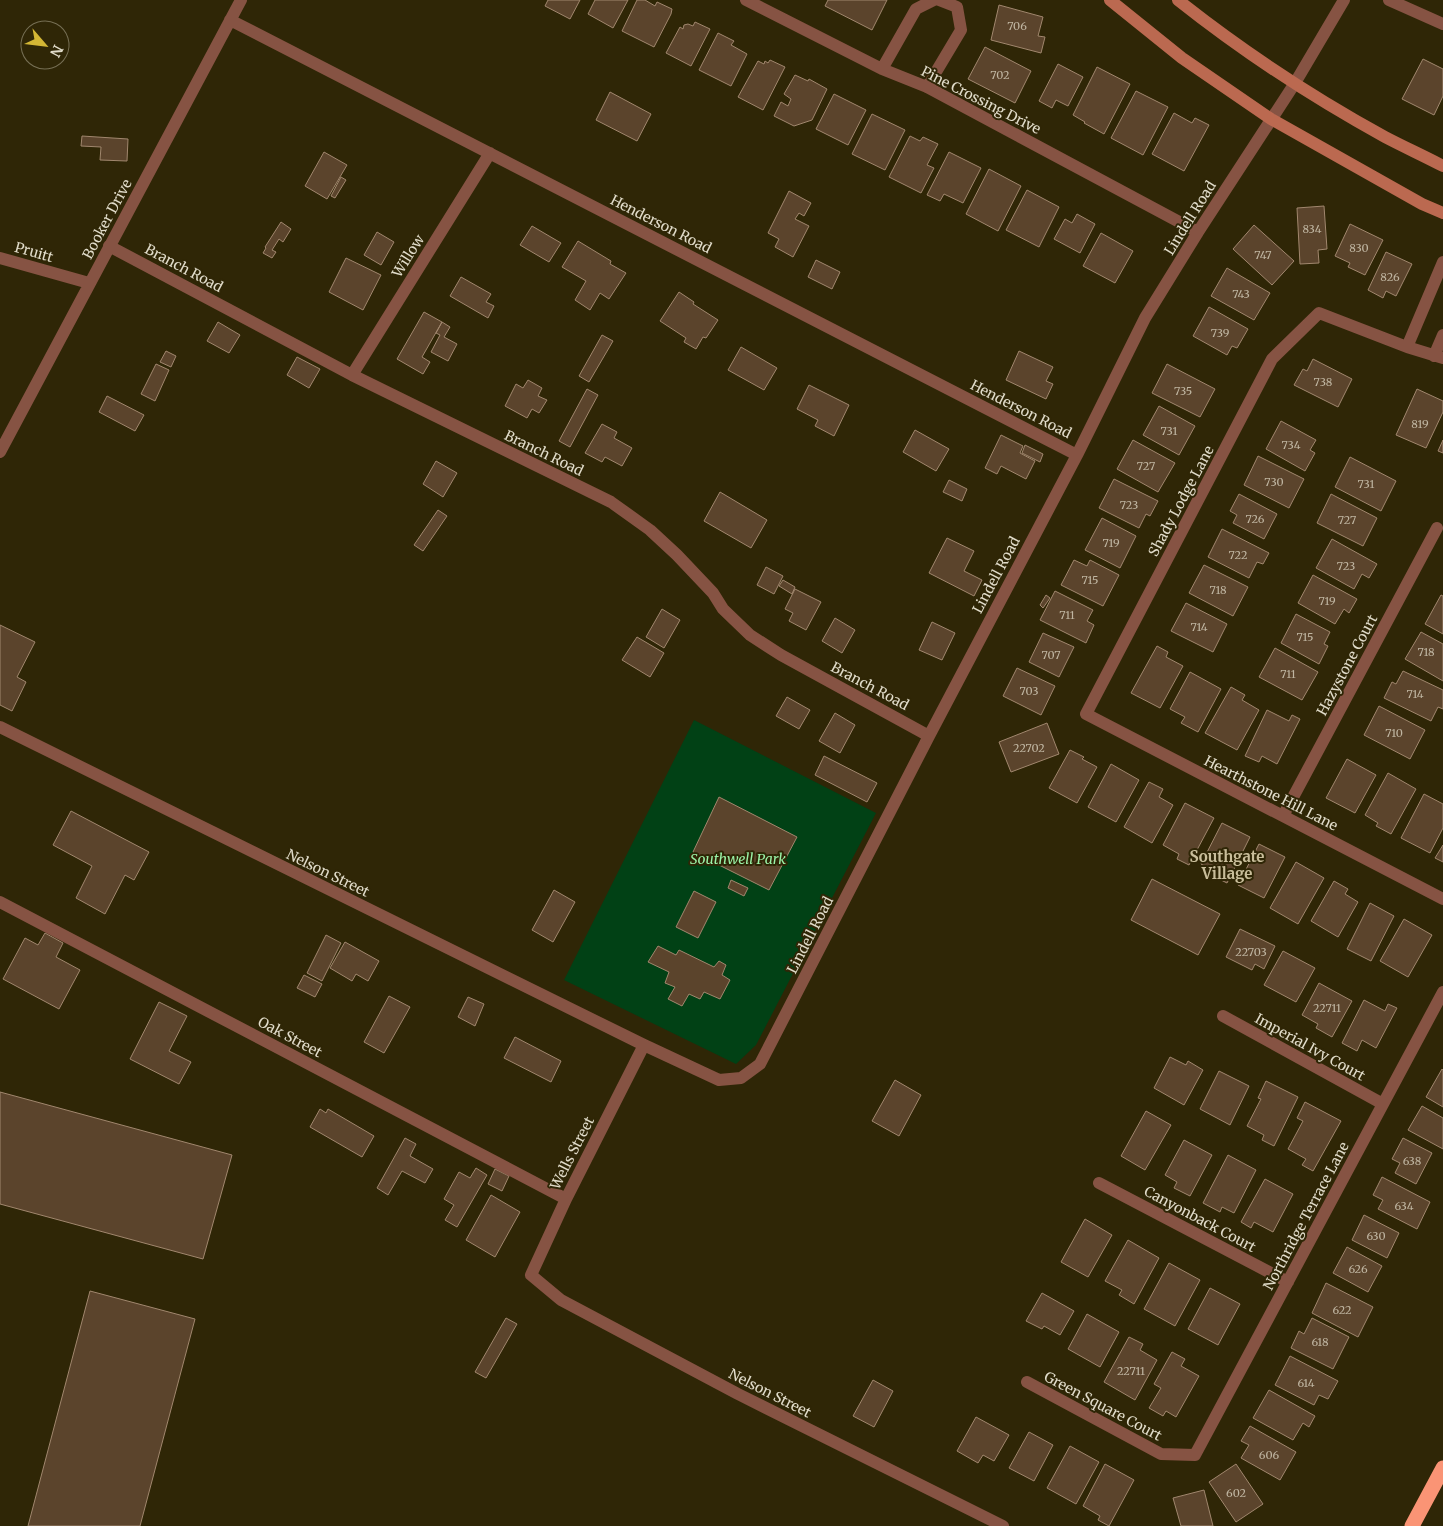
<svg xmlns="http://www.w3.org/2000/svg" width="1443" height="1526" viewBox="0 0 1443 1526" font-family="Merriweather,serif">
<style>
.green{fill:#014115}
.building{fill:#5b442c;stroke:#a1876e}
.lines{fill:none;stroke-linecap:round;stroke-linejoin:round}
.minor{stroke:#865343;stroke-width:12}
.secondary{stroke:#bb6950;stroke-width:12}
.motorway{stroke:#fa9475;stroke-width:15}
.labels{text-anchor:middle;stroke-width:4;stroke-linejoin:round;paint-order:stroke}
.number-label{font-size:11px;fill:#c0b6a2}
.street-label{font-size:14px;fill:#e1dcca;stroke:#2f2606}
.park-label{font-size:14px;font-style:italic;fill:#9bf3a8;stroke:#2f2606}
.neighbourhood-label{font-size:15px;font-weight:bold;fill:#c9be9b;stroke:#2f2606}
</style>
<rect width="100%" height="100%" fill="#2f2606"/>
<path class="green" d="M694,720L876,813L756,1045L736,1064L564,980Z"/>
<path class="building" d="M548,0H580L570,19L545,6Z
M595,0H628L613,28L588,14Z
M637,0H645L655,6L657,2L672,9L671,14L654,47L622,31Z
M828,0H887L872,30L825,6Z
M999,5L1043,17L1038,36L1045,37L1041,53L991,40Z
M695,22L710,29L691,66L666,53L680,27L683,29L684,25L688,24L693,26Z
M718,33L734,41L731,45L747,54L731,86L699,70Z
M985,47L1031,71L1015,103L968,79Z
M1423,59L1443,69V96L1434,115L1402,99Z
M770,60L785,67L763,110L738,97L758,61L764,64L765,61L768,63Z
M1058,64L1083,77L1068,106L1056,100L1052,108L1039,101Z
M1097,67L1130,84L1104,134L1084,123L1085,122L1073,115Z
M795,75L808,81L809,79L827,89L812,120L794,126L774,116L781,102L788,106L791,99L784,94Z
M1136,91L1168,107L1143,155L1111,138Z
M610,92L651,114L637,141L596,120Z
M834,94L866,110L848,145L816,129Z
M1174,113L1192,123L1195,118L1209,125L1184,171L1152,154Z
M872,114L905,130L885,170L852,154Z
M82,136L128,139L127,161L100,160L101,147L81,146Z
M910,136L920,141L923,137L938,144L927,165L934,168L921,193L889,177Z
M324,152L347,165L327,199L305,186Z
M949,152L981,168L963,203L944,194L940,201L927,195Z
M989,169L1021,186L998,231L966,214Z
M341,177L346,180L335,198L331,196Z
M1027,190L1059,207L1039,247L1006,230Z
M789,191L811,203L804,216L799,213L795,219L809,226L793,257L775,247L779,239L768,233Z
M1324,206L1327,249L1318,250L1319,263L1300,264L1297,208Z
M1077,214L1095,224L1080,253L1054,239L1065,219L1072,223Z
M281,222L291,229L283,242L279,239L272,250L276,252L272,258L263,253L266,248L265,247Z
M1350,224L1383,240L1365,275L1348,267L1350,263L1335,256Z
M1254,225L1294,261L1272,285L1233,249Z
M532,226L561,243L549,262L520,245Z
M377,232L394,242L381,265L364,255Z
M1101,233L1133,251L1115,283L1083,266Z
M578,241L611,261L610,264L626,273L609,299L600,293L590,310L575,300L586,281L562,267Z
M1386,252L1412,264L1396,296L1386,291L1383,298L1368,290Z
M346,258L381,275L363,310L329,292Z
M816,260L840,272L832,289L808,277Z
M1227,268L1270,293L1254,320L1211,296Z
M461,277L491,294L486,302L494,306L488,318L450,296Z
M679,292L694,302L693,304L718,320L706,338L703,337L696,349L684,342L686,338L660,321Z
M1209,307L1248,329L1237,348L1232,346L1227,355L1193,336Z
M424,312L442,322L422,357L430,362L423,374L397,359Z
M218,322L240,335L229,353L207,341Z
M442,322L450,327L444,337L457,344L448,361L431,352L440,335L436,333Z
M602,335L613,341L589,382L579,376Z
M741,347L777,368L764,390L728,370Z
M166,351L176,356L171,367L160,362Z
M1019,351L1053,367L1046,381L1053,384L1046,399L1006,380Z
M297,357L320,369L309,388L287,375Z
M1313,359L1352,379L1338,407L1294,385L1303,369L1307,371Z
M156,364L169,370L155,401L141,394Z
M1167,364L1215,389L1200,417L1152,393Z
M528,380L542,388L538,396L547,400L539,413L532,409L527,418L505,406L516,384L523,388Z
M809,385L849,405L834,436L815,426L818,420L797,409Z
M587,389L598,395L570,447L559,441Z
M1417,389L1443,401V412L1426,448L1396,435Z
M107,396L144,415L135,431L99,412Z
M1159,406L1195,426L1179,455L1143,435Z
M1281,421L1316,440L1310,450L1315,453L1305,471L1266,449Z
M602,424L617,432L614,438L632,448L622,466L605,457L602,462L585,453Z
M915,430L949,449L936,471L903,452Z
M1001,435L1023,446L1020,453L1035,461L1026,479L1001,466L997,474L985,468Z
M1133,440L1175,463L1158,492L1117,469Z
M1443,440V453L1438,451Z
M1025,445L1043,454L1040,462L1022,453Z
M1258,456L1304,479L1289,508L1244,485Z
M1350,457L1396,481L1381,511L1335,487Z
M436,461L457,473L443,497L423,484Z
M1114,479L1158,501L1150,516L1146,514L1139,528L1099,508Z
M949,480L967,489L962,501L943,492Z
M720,492L767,520L751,548L704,521Z
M1239,494L1277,514L1264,539L1233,523L1237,515L1230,511Z
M1331,494L1377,518L1363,546L1317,523Z
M438,510L447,516L423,551L414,545Z
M1102,518L1136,536L1120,568L1085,550Z
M1222,529L1269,553L1263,564L1257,562L1249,578L1208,557Z
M947,538L974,551L964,571L982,580L974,596L929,573Z
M1332,539L1377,564L1369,578L1362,574L1354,589L1316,568Z
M1074,560L1087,566L1090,560L1119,575L1103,606L1061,585Z
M1204,565L1248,587L1233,616L1189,593Z
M766,567L783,576L774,594L757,585Z
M1313,575L1357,599L1349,613L1344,609L1335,624L1298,603Z
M783,580L795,587L792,594L779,586Z
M795,589L821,602L806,630L789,621L793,613L785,609Z
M1055,591L1093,610L1087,621L1094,625L1086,643L1040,620Z
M1046,595L1050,598L1043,608L1040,605Z
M1441,595L1443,596V634L1425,624Z
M1186,603L1227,624L1213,652L1171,631Z
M662,609L680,620L664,648L646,637Z
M1296,614L1330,632L1324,644L1328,646L1319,664L1281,643Z
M835,618L855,630L842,653L822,641Z
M932,622L955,633L942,660L919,650Z
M0,625L35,642L17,677L26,682L12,711L0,705Z
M1421,632L1443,644V681L1405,659Z
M1043,633L1074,647L1059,677L1029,662Z
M637,637L664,653L650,677L622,660Z
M1157,646L1168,652L1166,657L1183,666L1160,708L1131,693Z
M1275,648L1318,672L1302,700L1259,677Z
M1017,668L1055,686L1041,715L1003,696Z
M1403,671L1443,690V709L1438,707L1431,721L1384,698L1392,682L1396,684Z
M1190,672L1221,689L1198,732L1181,723L1185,717L1170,709Z
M1231,687L1245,695L1242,700L1259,710L1237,750L1205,733Z
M787,697L810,710L799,729L776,716Z
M1379,706L1425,730L1410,759L1364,735Z
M1267,710L1289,721L1292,715L1300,719L1277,764L1262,756L1259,762L1245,756Z
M835,713L855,725L840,753L819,741Z
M1047,723L1059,754L1011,772L999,742Z
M1070,750L1084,757L1082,759L1097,767L1077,803L1049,788Z
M824,756L877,783L867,802L815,775Z
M1347,759L1376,775L1355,813L1326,798Z
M1111,764L1139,780L1116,822L1088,807Z
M1388,773L1416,789L1391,834L1376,826L1378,823L1365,815Z
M1149,782L1163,789L1159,797L1173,805L1152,843L1124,827Z
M1424,794L1443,804V828L1430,853L1401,838Z
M719,797L797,837L769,890L693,852Z
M1185,803L1214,818L1189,865L1177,859L1179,854L1163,845Z
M71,811L149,852L134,880L125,875L105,914L76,898L92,866L53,845Z
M1222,823L1250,837L1227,883L1215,877L1217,873L1201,864Z
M1259,844L1285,857L1264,898L1238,885Z
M1443,845V862L1435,858Z
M1296,862L1324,878L1298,924L1270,908Z
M1152,879L1220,914L1198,955L1131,920Z
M731,880L748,888L744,896L728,888Z
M1334,881L1348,889L1345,894L1358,902L1338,937L1311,921Z
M554,890L575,902L553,942L532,930Z
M694,891L716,902L698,938L676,927Z
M1370,903L1394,916L1371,961L1347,949Z
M1404,919L1432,935L1408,977L1380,961Z
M1240,929L1275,946L1264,969L1255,964L1252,970L1226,957Z
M45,933L63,943L56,957L80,970L59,1009L3,979L25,938L38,945Z
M326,935L341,943L322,981L307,973Z
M345,942L379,961L368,981L356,974L352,981L330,968Z
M658,946L676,955L679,950L714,967L719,961L726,965L722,975L730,980L720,999L704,992L700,999L689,994L682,1006L668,999L675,987L665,983L669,972L648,962Z
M1283,951L1315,968L1296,1002L1264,985Z
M304,975L322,984L315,997L297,988Z
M1319,983L1352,1001L1332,1037L1316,1028L1318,1024L1302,1015Z
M389,996L410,1007L384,1053L364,1042Z
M468,997L484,1004L475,1026L458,1017Z
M1364,1000L1385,1011L1388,1004L1397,1008L1376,1048L1362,1040L1357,1051L1342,1043Z
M159,1002L187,1016L169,1051L191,1062L179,1084L130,1059Z
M515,1037L561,1061L551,1082L504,1058Z
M1170,1057L1186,1065L1188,1061L1203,1070L1184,1105L1154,1088Z
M1442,1069L1443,1070V1107L1426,1097Z
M1219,1071L1249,1086L1230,1125L1200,1109Z
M895,1080L921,1095L899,1136L872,1121Z
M1266,1081L1298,1097L1274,1146L1262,1140L1264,1135L1247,1126L1261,1099L1258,1098Z
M0,1092L232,1155L203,1259L0,1204Z
M1305,1102L1341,1121L1313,1171L1302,1165L1306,1159L1288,1149L1303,1121L1297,1118Z
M1422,1106L1443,1118V1149L1408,1130Z
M320,1109L326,1113L328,1109L374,1136L362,1157L310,1127Z
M1146,1111L1171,1125L1145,1170L1121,1156Z
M405,1138L416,1144L410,1156L433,1169L425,1183L402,1171L388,1195L377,1188Z
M1403,1138L1432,1153L1416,1184L1395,1173L1400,1163L1392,1159Z
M1184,1140L1212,1155L1190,1196L1174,1188L1177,1182L1165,1175Z
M1228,1155L1256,1170L1234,1213L1222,1207L1220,1212L1203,1203Z
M476,1168L487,1175L457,1227L445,1220L454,1205L444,1199L459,1172L470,1178Z
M495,1169L509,1176L502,1191L488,1184Z
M1382,1177L1430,1202L1417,1229L1378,1209L1383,1200L1373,1195Z
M1265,1179L1293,1194L1273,1232L1254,1222L1251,1228L1241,1222Z
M491,1195L520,1212L495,1257L466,1240Z
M1364,1215L1399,1233L1387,1258L1352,1240Z
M1085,1219L1112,1235L1088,1277L1061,1262Z
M1128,1240L1159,1258L1134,1304L1119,1295L1122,1290L1105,1281Z
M1347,1247L1382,1266L1368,1292L1333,1273Z
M1169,1263L1200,1280L1175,1326L1144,1309Z
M1326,1283L1373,1307L1358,1337L1312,1313Z
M1210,1288L1240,1304L1218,1345L1188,1329Z
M90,1291L195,1319L140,1526H28Z
M1042,1293L1074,1311L1060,1335L1044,1326L1042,1329L1026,1321Z
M1087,1314L1119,1332L1100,1367L1068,1349Z
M506,1318L517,1324L486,1378L475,1372Z
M1312,1318L1349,1337L1333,1369L1291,1348L1299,1331L1304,1334Z
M1129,1337L1143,1344L1140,1350L1157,1360L1135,1400L1104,1382Z
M1172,1352L1185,1359L1181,1366L1199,1376L1176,1417L1166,1411L1163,1416L1149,1408L1161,1388L1154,1384Z
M1290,1356L1338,1381L1328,1399L1319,1395L1314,1405L1275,1385Z
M873,1380L893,1391L874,1427L853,1416Z
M1269,1390L1315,1416L1309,1427L1303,1423L1293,1440L1253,1418Z
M976,1417L1009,1435L994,1461L983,1455L978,1463L957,1451Z
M1250,1426L1296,1452L1280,1480L1241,1458L1249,1445L1241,1441Z
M1029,1432L1053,1445L1034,1481L1009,1468Z
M1070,1446L1099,1462L1076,1504L1047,1488Z
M1105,1464L1134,1480L1109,1526L1098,1520L1100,1516L1083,1506Z
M1236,1464L1263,1504L1236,1522L1209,1482Z
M1204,1490L1213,1526H1181L1173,1498Z"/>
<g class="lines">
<path class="minor" d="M746,0L882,69L927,87L1198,232
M1389,0L1443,24
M230,20L1077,455
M882,69L916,9L934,0
M927,87L961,30L957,7L939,0
M109,246L352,375L611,502L650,530L677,555L713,593L723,609L750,635L781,655L929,736
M0,258L89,283
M1407,347L1443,262
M1434,356L1443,335
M1443,358L1407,347L1319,313L1272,359L1086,714L1443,899
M352,375L490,153
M0,452L241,0
M0,727L644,1045L719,1080L741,1078L760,1064L929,736L1077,455L1145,318L1198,232L1295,83L1344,0
M1283,816L1437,528
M0,902L566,1199
M1223,1016L1383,1104
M644,1045L566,1199L531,1275L561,1300L738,1394L1003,1526
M1099,1183L1288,1282
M1027,1382L1161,1454L1195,1455L1443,992"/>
<path class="secondary" d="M1110,0L1182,58L1271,119L1422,204L1443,213
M1178,0C1241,50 1314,98 1385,137C1404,147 1424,156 1443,166"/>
<path class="motorway" d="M1412,1526L1443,1468"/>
</g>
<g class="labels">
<g class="number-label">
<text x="1017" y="30">706</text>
<text x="1000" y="79">702</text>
<text x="1312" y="233">834</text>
<text x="1359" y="252">830</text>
<text x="1263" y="259">747</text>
<text x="1390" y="281">826</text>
<text x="1241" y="298">743</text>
<text x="1220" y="337">739</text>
<text x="1323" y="386">738</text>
<text x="1183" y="395">735</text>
<text x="1420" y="428">819</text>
<text x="1169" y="435">731</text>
<text x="1291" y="449">734</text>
<text x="1146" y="470">727</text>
<text x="1274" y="486">730</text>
<text x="1366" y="488">731</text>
<text x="1129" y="509">723</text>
<text x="1255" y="523">726</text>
<text x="1347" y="524">727</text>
<text x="1111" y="547">719</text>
<text x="1238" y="559">722</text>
<text x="1346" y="570">723</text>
<text x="1090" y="584">715</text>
<text x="1218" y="594">718</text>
<text x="1327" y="605">719</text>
<text x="1067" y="619">711</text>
<text x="1199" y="631">714</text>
<text x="1305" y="641">715</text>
<text x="1426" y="656">718</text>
<text x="1051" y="659">707</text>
<text x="1288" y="678">711</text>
<text x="1029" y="695">703</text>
<text x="1415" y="698">714</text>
<text x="1394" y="737">710</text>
<text x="1029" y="752">22702</text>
<text x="1251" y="956">22703</text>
<text x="1327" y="1012">22711</text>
<text x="1412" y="1165">638</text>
<text x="1404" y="1210">634</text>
<text x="1376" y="1240">630</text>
<text x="1358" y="1273">626</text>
<text x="1342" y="1314">622</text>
<text x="1320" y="1346">618</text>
<text x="1131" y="1375">22711</text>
<text x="1306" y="1387">614</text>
<text x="1269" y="1459">606</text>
<text x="1236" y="1497">602</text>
</g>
<g class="street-label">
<text transform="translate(981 100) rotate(27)" y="5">Pine Crossing Drive</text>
<text transform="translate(1190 218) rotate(-58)" y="5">Lindell Road</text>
<text transform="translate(107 219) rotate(-62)" y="5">Booker Drive</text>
<text transform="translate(661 224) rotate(27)" y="5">Henderson Road</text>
<text transform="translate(34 252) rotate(16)" y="5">Pruitt</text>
<text transform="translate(408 256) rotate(-58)" y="5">Willow</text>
<text transform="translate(184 268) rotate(28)" y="5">Branch Road</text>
<text transform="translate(1021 409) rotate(27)" y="5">Henderson Road</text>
<text transform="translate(544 453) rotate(26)" y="5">Branch Road</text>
<text transform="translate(1181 501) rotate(-62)" y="5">Shady Lodge Lane</text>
<text transform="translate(996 575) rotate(-62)" y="5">Lindell Road</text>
<text transform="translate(1347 665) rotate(-62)" y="5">Hazystone Court</text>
<text transform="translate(870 686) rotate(28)" y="5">Branch Road</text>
<text transform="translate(1271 793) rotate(27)" y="5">Hearthstone Hill Lane</text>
<text transform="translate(328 873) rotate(26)" y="5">Nelson Street</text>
<text transform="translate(810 935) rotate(-63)" y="5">Lindell Road</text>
<text transform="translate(290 1037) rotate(28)" y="5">Oak Street</text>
<text transform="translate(1310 1047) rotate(29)" y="5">Imperial Ivy Court</text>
<text transform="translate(572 1153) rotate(-63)" y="5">Wells Street</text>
<text transform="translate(1306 1216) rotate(-62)" y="5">Northridge Terrace Lane</text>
<text transform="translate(1200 1219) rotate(28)" y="5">Canyonback Court</text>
<text transform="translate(770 1393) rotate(27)" y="5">Nelson Street</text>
<text transform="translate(1103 1406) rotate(28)" y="5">Green Square Court</text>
</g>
<g class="park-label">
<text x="738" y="864">Southwell Park</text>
</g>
<g class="neighbourhood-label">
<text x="1227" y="862">Southgate<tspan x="1227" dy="17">Village</tspan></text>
</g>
</g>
<g transform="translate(45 45) rotate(118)"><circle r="24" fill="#2f2606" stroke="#766f54"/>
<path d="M0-4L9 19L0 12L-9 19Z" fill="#d3b635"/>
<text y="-8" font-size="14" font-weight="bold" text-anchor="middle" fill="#e1dcca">N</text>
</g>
</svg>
